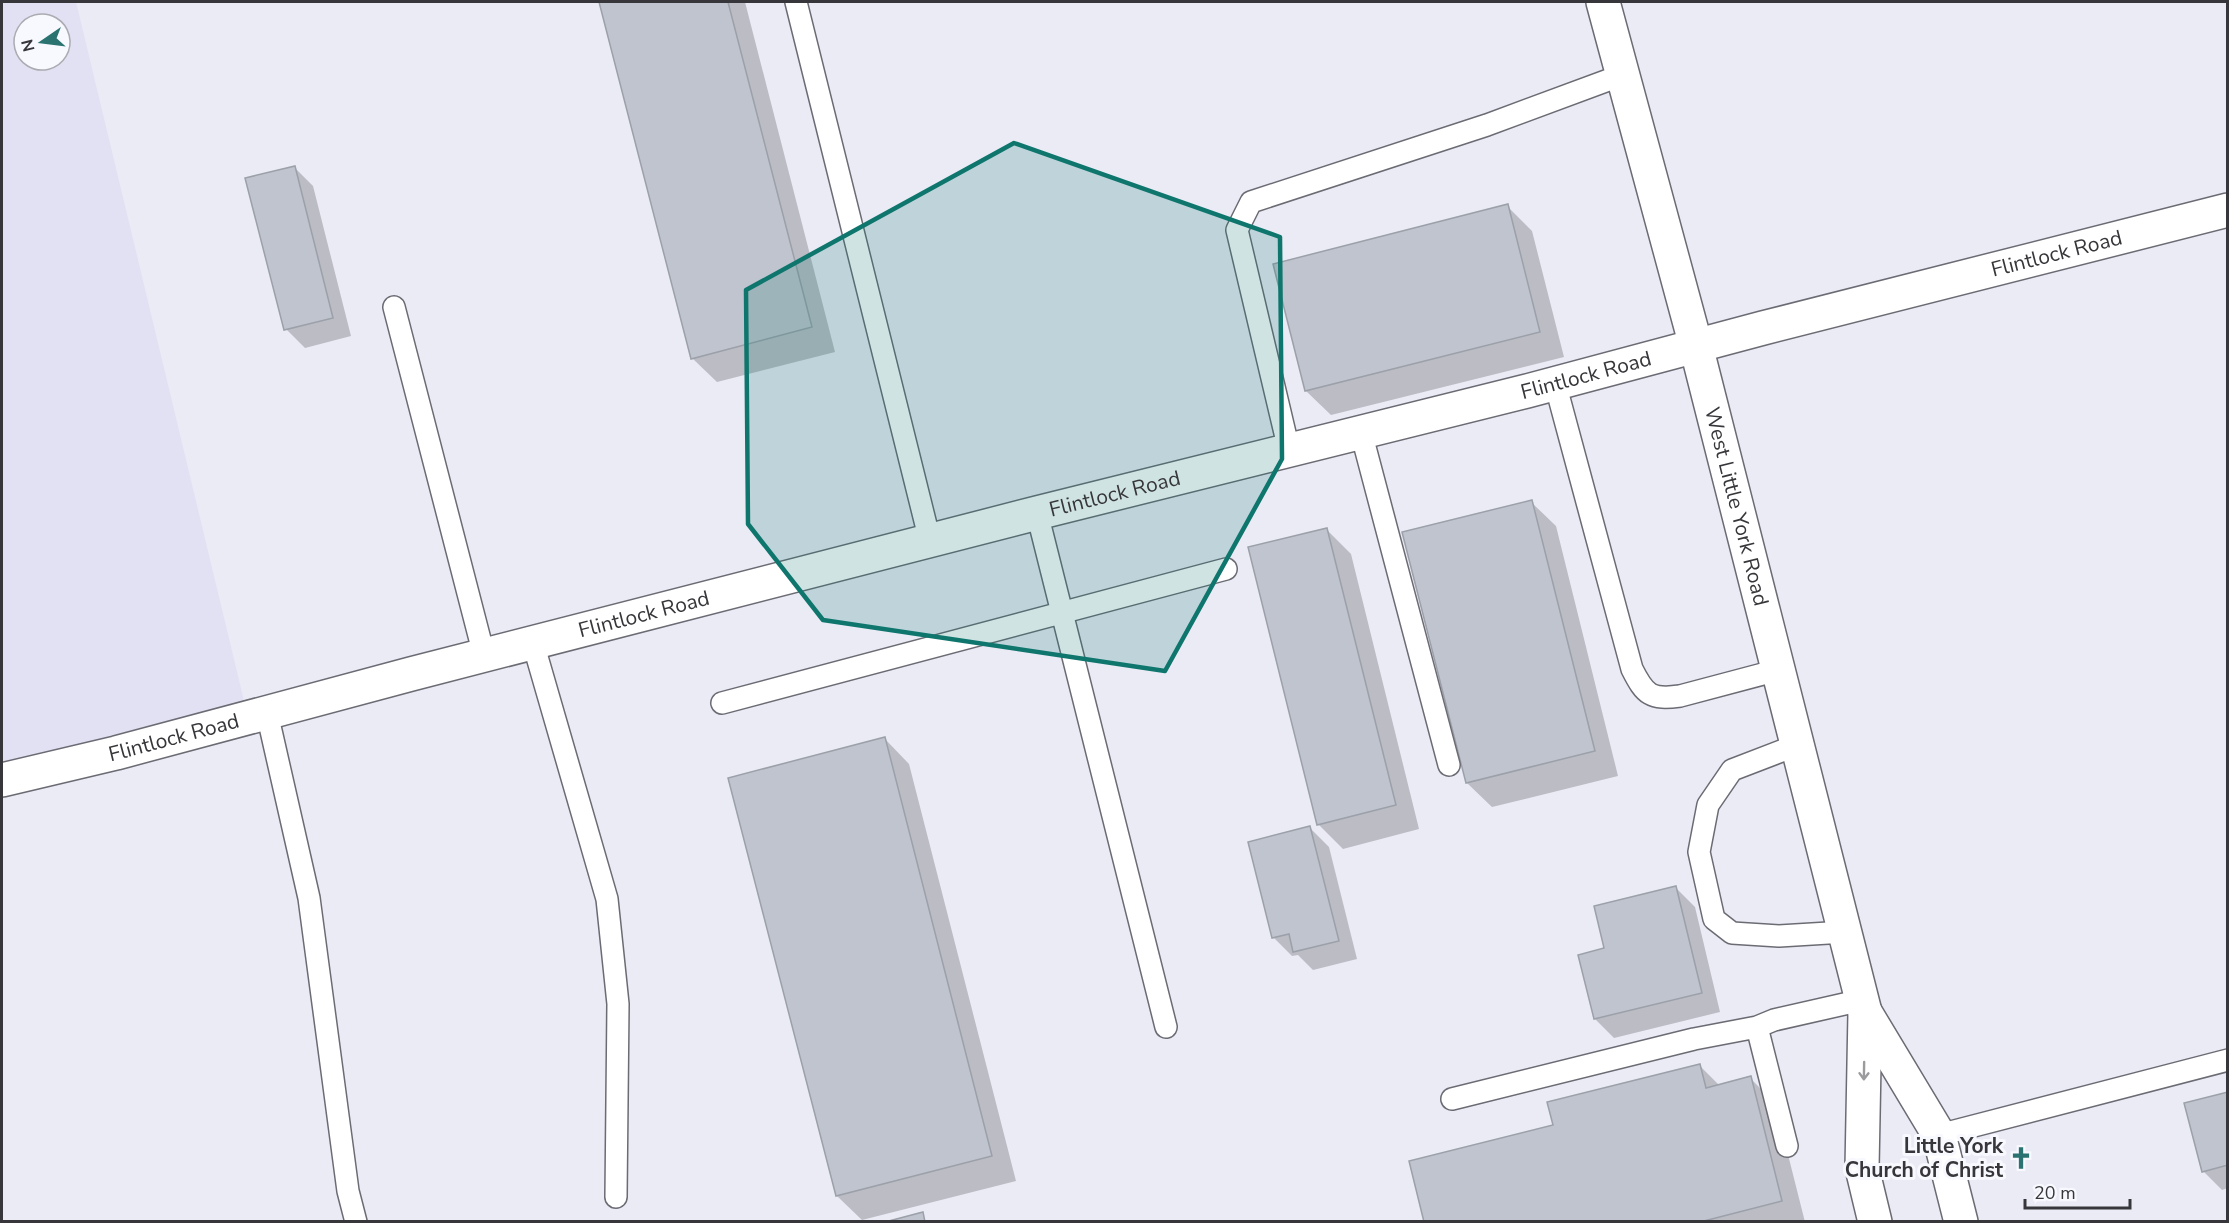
<svg xmlns="http://www.w3.org/2000/svg" width="2229" height="1223" viewBox="0 0 2229 1223" font-family="'Nunito Sans',sans-serif">
<style>
.built{fill:#e1e1f3;fill-rule:evenodd}
.shadow{fill:#0003}
.building{fill:#c0c4ce;stroke:#9ba0a9;stroke-width:1.5}
.lines{fill:none;stroke-linecap:round;stroke-linejoin:round}
.lane-casing{stroke:#6b6b74;stroke-width:24}
.street-casing{stroke:#6b6b74;stroke-width:36}
.secondary-casing{stroke:#6b6b74;stroke-width:36}
.lane{stroke:#fff;stroke-width:21}
.street{stroke:#fff;stroke-width:33}
.secondary{stroke:#fff;stroke-width:33}
.oneway{stroke:#9b9b9d}
.marked{fill:#0f766e;fill-opacity:0.2;stroke:#0f766e;stroke-width:4.5;stroke-linejoin:round}
.labels{text-anchor:middle;stroke-width:6;stroke-linejoin:round;paint-order:stroke}
.street-label{font-size:21px;fill:#37373b;stroke:#f8f8ff}
.poi-label{font-size:21px;font-weight:bold;fill:#37373b;stroke:#f8f8ff;text-anchor:end}
</style>
<rect width="100%" height="100%" fill="#eaebf5"/>
<path class="built" d="M2,2H76L244,701L2,764ZM24,24H60V60H24Z"/>
<path class="shadow" d="M601,2H745L835,352L717,382L692,358Z
M294,167L313,186L351,336L305,348L286,329Z
M1507,206L1532,231L1564,357L1331,415L1306,391L1275,265Z
M1531,502L1556,526L1618,776L1492,807L1467,783Z
M1326,529L1351,554L1419,829L1343,849L1318,824Z
M885,739L909,764L1016,1181L862,1220L837,1196Z
M1310,828L1329,847L1357,959L1313,970L1298,955L1292,956L1273,937Z
M1676,888L1695,907L1720,1012L1614,1038L1595,1019L1606,950Z
M1700,1066L1720,1086L1750,1078L1775,1103L1805,1222H1425L1555,1126Z
M2228,1094V1188L2222,1190L2203,1171Z"/>
<path class="building" d="M599,2H728L812,327L691,359Z
M295,166L333,318L284,330L245,178Z
M1508,204L1540,332L1305,391L1273,264Z
M1532,500L1595,751L1466,783L1402,532Z
M1327,528L1396,805L1317,825L1248,547Z
M885,737L992,1156L836,1196L728,778Z
M1310,826L1339,941L1293,952L1289,934L1272,938L1248,842Z
M1676,886L1702,993L1594,1019L1578,955L1604,948L1594,906Z
M1700,1064L1706,1088L1751,1076L1782,1201L1700,1222H1424L1409,1161L1553,1125L1547,1102Z
M2228,1092V1165L2202,1172L2184,1103Z
M923,1212L925,1222H885Z"/>
<g class="lines">
<g class="lane-casing">
<path id="lane" d="M796,2L930,541
M394,307L484,655
M1555,383L1632,669C1645,695 1651,700 1680,696L1778,670
M1361,432L1449,765
M1289,450L1237,230L1251,202L1487,125L1622,75
M1037,513L1166,1027
M533,643L607,899L618,1004L616,1197
M722,703L1226,569
M267,713L309,898L348,1191L356,1222
M1797,745L1732,770L1708,805L1699,852L1714,919L1732,933L1779,936L1845,932
M1452,1099L1694,1039L1757,1027
M1939,1135L2228,1060
M1787,1146L1757,1027L1774,1020L1862,1000"/>
</g>
<g class="street-casing">
<g id="street">
<path id="s1" d="M2,780L116,753L411,674L1037,513L1527,391L1763,328L2228,210"/>
</g>
</g>
<g class="secondary-casing">
<g id="secondary">
<path id="s2" d="M1603,2L1696,346L1865,1012L1862,1168L1875,1222"/>
<path d="M1865,1012L1939,1135L1961,1222"/>
</g>
</g>
<use href="#lane" class="lane"/>
<use href="#street" class="street"/>
<use href="#secondary" class="secondary"/>
</g>
<defs><path id="oneway-shaft" d="M-6 0H5M1.5-3L5.5 0L1.5 3" fill="none" stroke-width="1.6" stroke-linecap="round" stroke-linejoin="round" transform="scale(1.5)"/></defs>
<use class="oneway" href="#oneway-shaft" transform="translate(1864 1071) rotate(91)"/>
<path class="marked" d="M1014,143L1280,237L1282,459L1165,671L823,620L748,524L746,290Z"/>
<defs>
<g id="church-bare" transform="scale(1.8)"><path d="M-1.2-6h2.4v3.5h3.3v2.4h-3.3V6h-2.4V-.1h-3.3v-2.4h3.3Z" fill="#2a7370" stroke="#f8f8ff" stroke-width="2.5" paint-order="stroke"/></g>
</defs>
<g fill-rule="evenodd">
<use href="#church-bare" x="2021" y="1158"/>
</g>
<g class="labels">
<g class="street-label">
<text dy="7" stroke="none"><textPath href="#s1" startOffset="2121">Flintlock Road</textPath></text>
<text dy="7" stroke="none"><textPath href="#s1" startOffset="1635">Flintlock Road</textPath></text>
<text dy="7" stroke="none"><textPath href="#s1" startOffset="1149">Flintlock Road</textPath></text>
<text dy="7" stroke="none"><textPath href="#s2" startOffset="522">West Little York Road</textPath></text>
<text dy="7" stroke="none"><textPath href="#s1" startOffset="663">Flintlock Road</textPath></text>
<text dy="7" stroke="none"><textPath href="#s1" startOffset="177">Flintlock Road</textPath></text>
</g>
<g class="poi-label">
<text x="2003" y="1153">Little York<tspan x="2003" dy="24">Church of Christ</tspan></text>
</g>
</g>
<rect width="2229" height="1223" fill="none" stroke="#37373b" stroke-width="6"/>
<g transform="translate(42 42) rotate(256)"><circle r="28" fill="#f8f8ff" stroke="#ababb1" stroke-width="1.5"/>
<path d="M0-4.5L10 22L0 15L-10 22Z" fill="#2a7370"/>
<text y="-9" font-size="16" font-weight="bold" text-anchor="middle" fill="#37373b">N</text>
</g>
<path d="M2025 1199v9h105v-9" fill="none" stroke="#37373b" stroke-width="3"/>
<text x="2034" y="1199" font-size="18" fill="#37373b" stroke="#f8f8ff" stroke-width="4.5" paint-order="stroke">20 m</text>
</svg>
